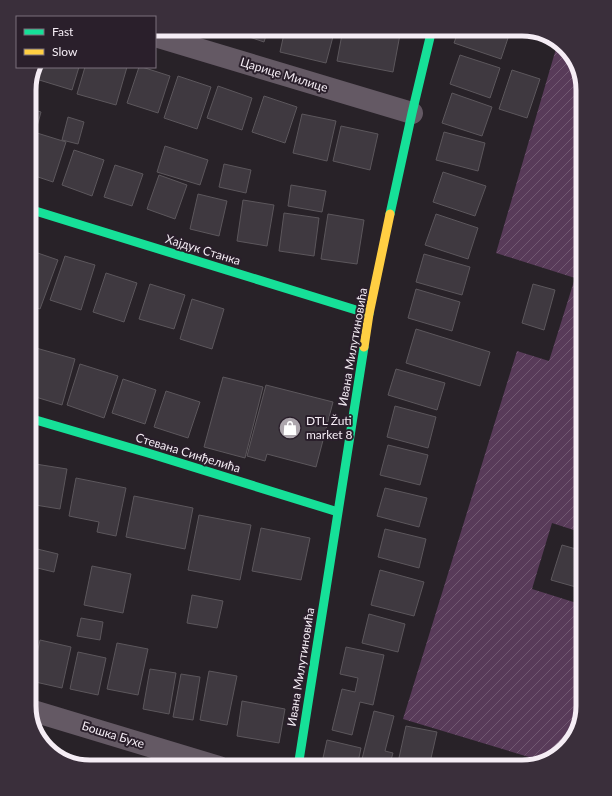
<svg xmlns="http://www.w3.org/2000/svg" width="612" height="796" viewBox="0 0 612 796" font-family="Lato,sans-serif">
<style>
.garden{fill:url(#garden-furrows)}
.building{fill:#3f3940;stroke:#5c575c}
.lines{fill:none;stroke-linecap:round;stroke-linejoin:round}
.street{stroke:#645964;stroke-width:22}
.fast{stroke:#16e098;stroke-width:9}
.slow{stroke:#ffcf43;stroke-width:9}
.labels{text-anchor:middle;stroke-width:4;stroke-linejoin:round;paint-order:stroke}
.street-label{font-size:12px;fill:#f5edf5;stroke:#2a1f2b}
.poi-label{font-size:12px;fill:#f5edf5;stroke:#2a1f2b;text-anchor:start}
.rim{fill:none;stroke:#f5edf5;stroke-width:5}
</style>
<defs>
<pattern id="garden-furrows" width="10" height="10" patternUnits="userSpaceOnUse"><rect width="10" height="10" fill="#583b59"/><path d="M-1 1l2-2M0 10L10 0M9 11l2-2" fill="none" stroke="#715871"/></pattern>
</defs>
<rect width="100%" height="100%" fill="#282228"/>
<path class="garden" d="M558,42L573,56L583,90V533L552,523L532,589L583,605V706L575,736L556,757L542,761L403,719L517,351L549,361L575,278L496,253Z"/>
<path class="building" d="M226,29H268L264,42Z
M285,29H335L326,63L280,52Z
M343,29H401L393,72L337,61Z
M459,29H511L501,59L454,43Z
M460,55L500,68L490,98L450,84Z
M40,67H79L72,90L36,79Z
M85,67H127L116,105L77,94Z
M139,67H142L170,76L158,113L127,103Z
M512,70L540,79L527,118L499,109Z
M178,76L211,87L197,129L164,118Z
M218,86L252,98L242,130L207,118Z
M452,93L492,107L482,136L442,123Z
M264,96L297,107L285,143L252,132Z
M29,108L41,112L36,130L29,128Z
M302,114L336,121L327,161L293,153Z
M68,117L84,122L78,144L62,140Z
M341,126L378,134L370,170L333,161Z
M444,132L485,143L478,171L436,160Z
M37,133L66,142L53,182L29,174V156Z
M165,146L208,160L200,185L157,172Z
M74,150L104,160L92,196L62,185Z
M224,164L251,170L246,193L219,187Z
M115,165L143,174L132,206L104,197Z
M443,172L486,186L475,216L433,202Z
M159,175L187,185L175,219L147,209Z
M291,185L326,191L322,212L288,206Z
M198,194L227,201L219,236L190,229Z
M243,200L274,205L267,246L237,241Z
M284,213L319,218L314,256L279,251Z
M328,214L364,220L357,264L321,259Z
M436,214L478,228L468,259L425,245Z
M29,250L58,260L40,309L29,305Z
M424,254L470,267L462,295L416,282Z
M65,256L95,265L81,310L50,300Z
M106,273L137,283L124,322L93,312Z
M150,284L185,295L174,329L139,319Z
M533,284L555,290L544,330L522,323Z
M416,289L460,302L452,331L408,318Z
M192,299L224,309L212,349L180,339Z
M416,329L490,352L480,386L406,363Z
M36,348L75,359L62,405L29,395V374Z
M80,364L118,376L104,418L67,405Z
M396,369L445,383L437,410L388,395Z
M223,377L263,387L245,458L204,447Z
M123,379L156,390L145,424L112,413Z
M266,385L333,402L316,467L267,454L265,461L247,456Z
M166,391L200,402L188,438L154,427Z
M395,406L436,417L428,448L387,437Z
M388,445L428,455L420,485L380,475Z
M29,463L67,469L60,509L29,504Z
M76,478L126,488L116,536L97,532L99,522L69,516Z
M385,488L427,498L419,527L377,516Z
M134,496L193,508L185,549L126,537Z
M199,515L251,525L240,580L188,570Z
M261,528L310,538L301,580L252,571Z
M385,529L426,539L419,568L378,557Z
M562,545L583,551V589L551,580Z
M29,547L58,554L54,572L29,566Z
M92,566L131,574L123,613L84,605Z
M380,570L424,582L414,616L371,605Z
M192,595L223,601L217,628L187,623Z
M369,614L405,624L398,652L362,643Z
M81,618L103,622L100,640L77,636Z
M40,640L71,647L62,688L31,681Z
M117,643L148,649L138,695L107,689Z
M346,647L384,655L373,705L360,702L352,735L332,730L342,689L355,692L358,678L340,674Z
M78,652L106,658L98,695L70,689Z
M150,669L176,673L169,714L143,709Z
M209,671L237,676L227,725L200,720Z
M181,674L200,677L193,720L173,717Z
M242,701L285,709L279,743L237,736Z
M374,711L394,716L385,751L393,753L389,767H360Z
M406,726L437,732L429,767H397Z
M40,740L54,744L52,752Z
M327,740L361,748L357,767H321Z
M62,753L91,760L90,767H86L60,759Z"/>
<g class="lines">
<path class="street" d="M155,36L412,113
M30,710L219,767"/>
<path class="fast" d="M29,209L369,314
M390,214L412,113L432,29
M29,418L148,453L338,512
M298,767L364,347"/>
<path class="slow" d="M364,347L369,314L390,214"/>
</g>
<defs>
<g id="shop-disc" transform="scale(1.15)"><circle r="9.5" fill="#ada6ad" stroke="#2a1f2b"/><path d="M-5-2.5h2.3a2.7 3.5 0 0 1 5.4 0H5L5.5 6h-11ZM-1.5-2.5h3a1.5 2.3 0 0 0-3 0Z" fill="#fff"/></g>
</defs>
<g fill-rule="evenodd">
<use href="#shop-disc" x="290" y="428"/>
</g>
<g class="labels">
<g class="street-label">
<text transform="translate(284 75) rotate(17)" y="4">Царице Милице</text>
<text transform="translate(203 250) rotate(17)" y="4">Хајдук Станка</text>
<text transform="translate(353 347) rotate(-80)" y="4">Ивана Милутиновића</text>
<text transform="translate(188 453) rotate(17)" y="4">Стевана Синђелића</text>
<text transform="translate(301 667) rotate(-81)" y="4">Ивана Милутиновића</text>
<text transform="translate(113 735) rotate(17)" y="4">Бошка Бухе</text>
</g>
<g class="poi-label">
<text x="306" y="425">DTL Žuti<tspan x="306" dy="14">market 8</tspan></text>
</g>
</g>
<path d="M0 0H612V796H0ZM90 36H522A54 54 0 0 1 576 90V706A54 54 0 0 1 522 760H90A54 54 0 0 1 36 706V90A54 54 0 0 1 90 36Z" fill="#3a2f3b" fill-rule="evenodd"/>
<path class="rim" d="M90 36H522A54 54 0 0 1 576 90V706A54 54 0 0 1 522 760H90A54 54 0 0 1 36 706V90A54 54 0 0 1 90 36Z"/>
<rect x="16" y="16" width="140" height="52" fill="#2a1f2b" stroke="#7b717c"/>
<rect x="24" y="29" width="20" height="6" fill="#16e098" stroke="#7b717c"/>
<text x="52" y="36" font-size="12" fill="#f5edf5">Fast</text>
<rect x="24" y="49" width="20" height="6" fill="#ffcf43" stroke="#7b717c"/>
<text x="52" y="56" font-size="12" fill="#f5edf5">Slow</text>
</svg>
